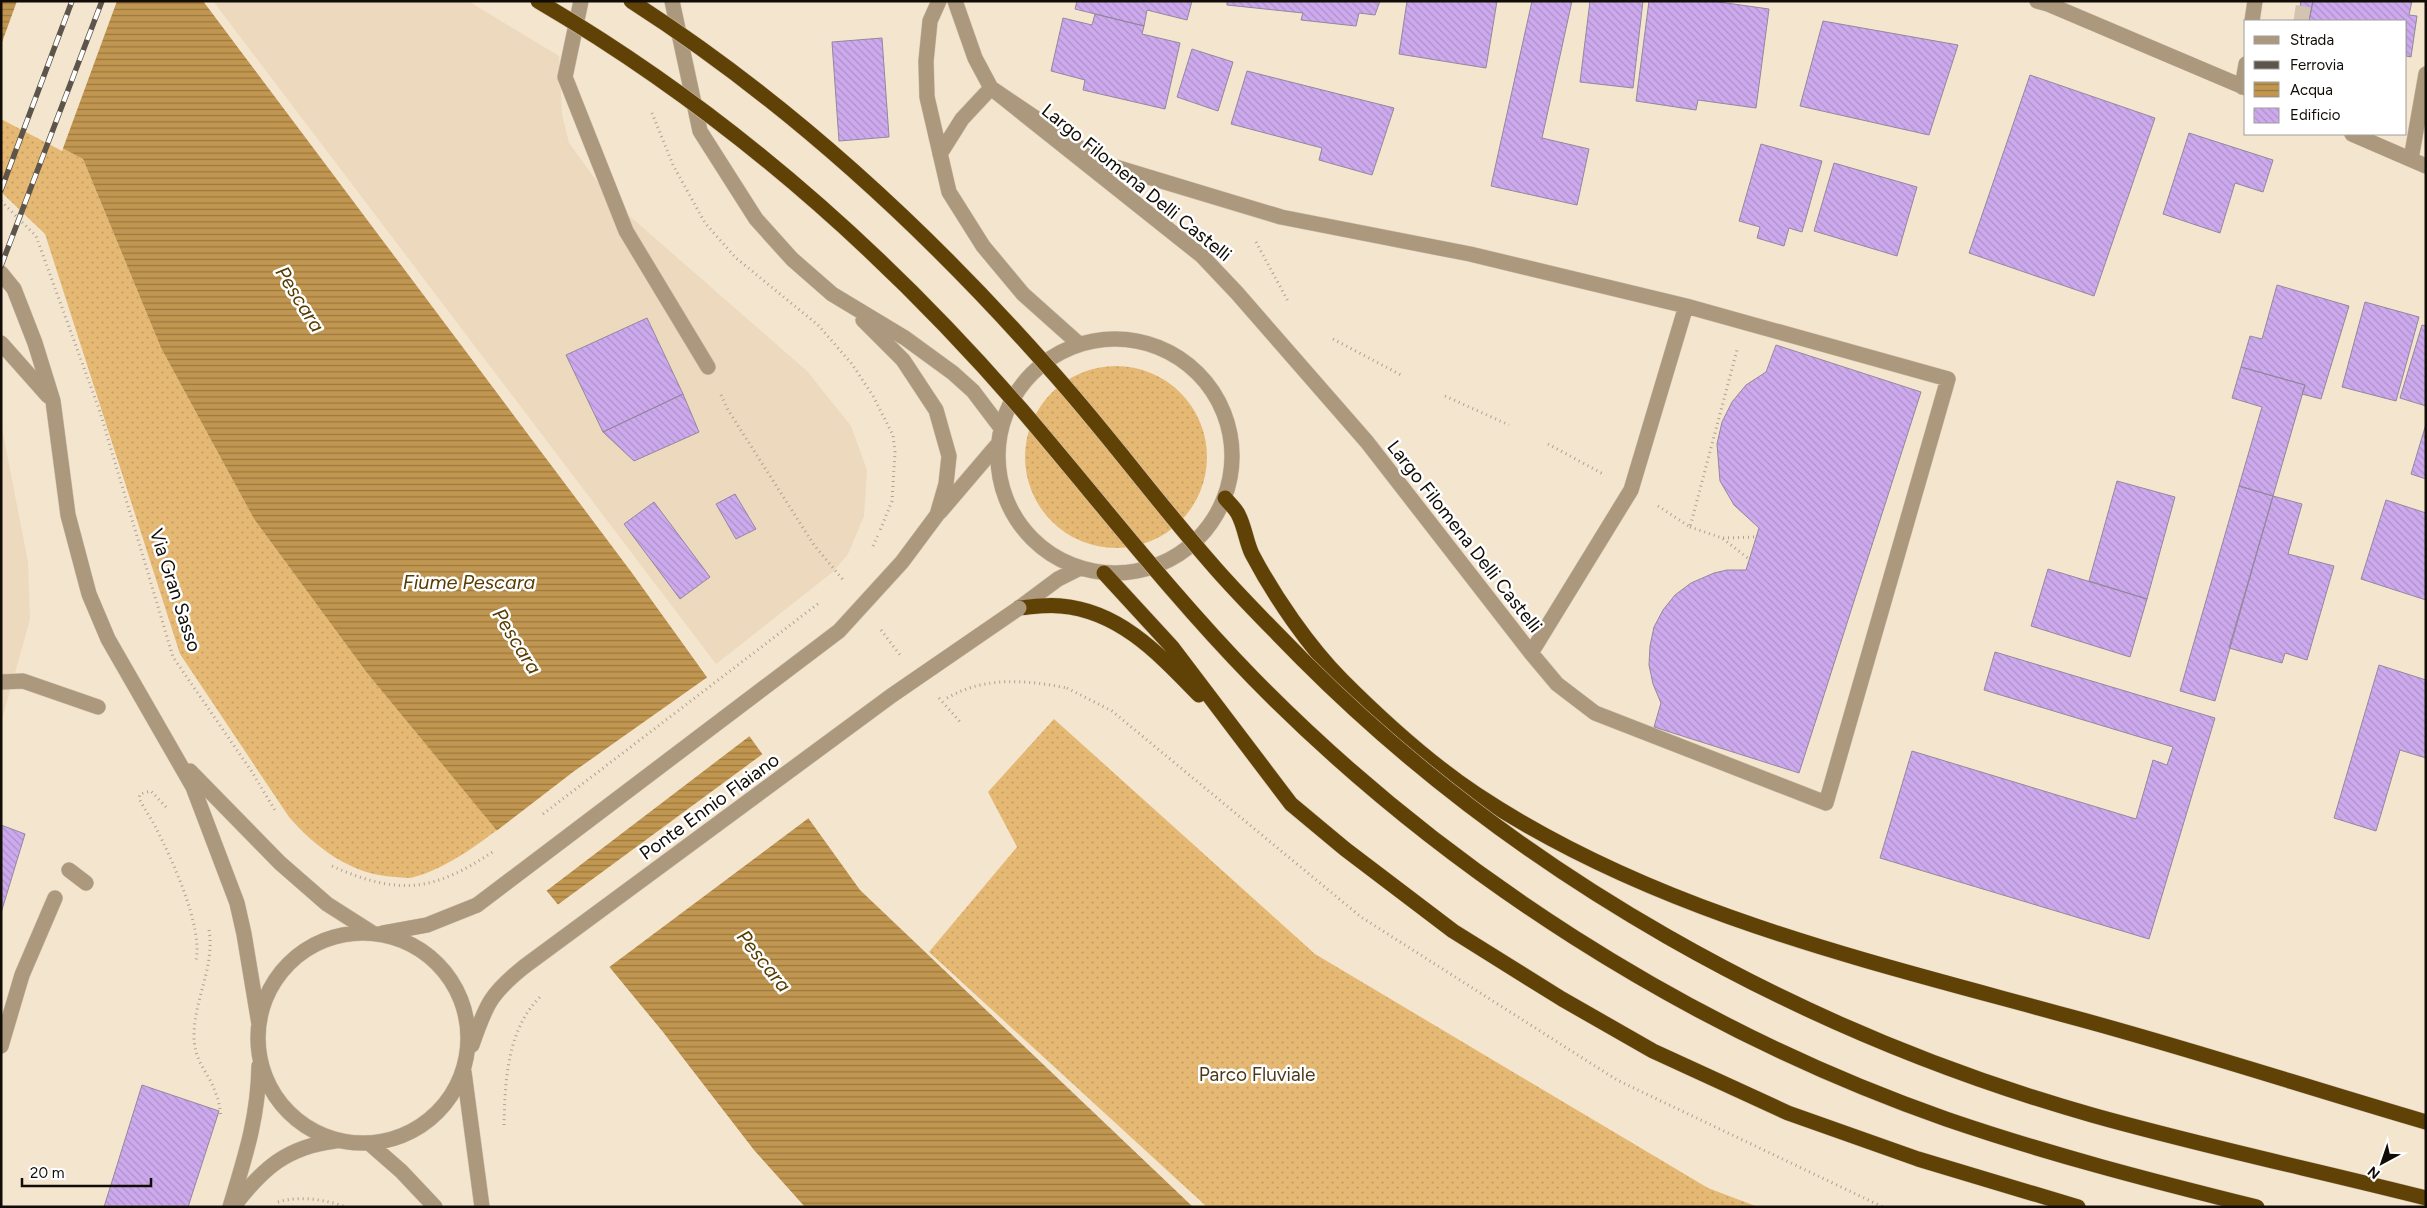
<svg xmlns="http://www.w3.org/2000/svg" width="2427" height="1208" viewBox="0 0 2427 1208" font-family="Figtree,sans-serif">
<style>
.built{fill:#edd9bd}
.grass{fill:url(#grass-dots)}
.water{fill:url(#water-rules)}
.pier{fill:#f4e5cf}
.building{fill:url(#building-back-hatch);stroke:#92889d}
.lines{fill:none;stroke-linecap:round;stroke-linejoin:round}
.minor-tunnel{stroke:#d2c4b1;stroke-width:15;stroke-dasharray:15 8;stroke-linecap:butt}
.minor-casing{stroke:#d0c2af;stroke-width:16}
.highway-casing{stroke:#d0c2af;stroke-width:16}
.path{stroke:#ada190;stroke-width:3;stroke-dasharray:1 4;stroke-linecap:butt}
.minor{stroke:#ac997d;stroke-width:15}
.highway{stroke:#614206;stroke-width:15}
.rail-casing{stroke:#5d5549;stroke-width:5.5}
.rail{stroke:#fff;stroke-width:4;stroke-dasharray:11;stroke-linecap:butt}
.minor-bridge-casing{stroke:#d0c2af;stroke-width:16;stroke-linecap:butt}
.highway-bridge-casing{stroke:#d0c2af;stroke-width:16;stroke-linecap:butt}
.path-bridge{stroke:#ada190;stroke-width:3;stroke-dasharray:1 4;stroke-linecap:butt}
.minor-bridge{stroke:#ac997d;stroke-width:15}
.highway-bridge{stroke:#614206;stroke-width:15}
.labels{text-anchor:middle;stroke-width:5;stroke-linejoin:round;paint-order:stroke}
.street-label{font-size:19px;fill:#110c06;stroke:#fff}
.park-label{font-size:19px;fill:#4b3819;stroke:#fff}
.water-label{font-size:20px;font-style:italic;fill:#583b00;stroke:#fff}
</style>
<defs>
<pattern id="grass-dots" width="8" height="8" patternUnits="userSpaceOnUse" patternTransform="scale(1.25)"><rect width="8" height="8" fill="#e5b974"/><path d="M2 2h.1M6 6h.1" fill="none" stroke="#c39e63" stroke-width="1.8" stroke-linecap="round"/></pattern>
<pattern id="water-rules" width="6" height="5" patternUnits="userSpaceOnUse" patternTransform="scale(1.25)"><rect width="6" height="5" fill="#c19650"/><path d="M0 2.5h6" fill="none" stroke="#9b7940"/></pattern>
<pattern id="building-back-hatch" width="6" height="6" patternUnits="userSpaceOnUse" patternTransform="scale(1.25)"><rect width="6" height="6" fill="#cda9ed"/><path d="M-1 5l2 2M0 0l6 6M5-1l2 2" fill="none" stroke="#af90ca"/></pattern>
</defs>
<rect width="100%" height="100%" fill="#f4e5cf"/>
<path class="built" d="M213,1H468L559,56L562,114L569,143L610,199L807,371L851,426L867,470L864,516L848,554L834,571L716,664Z
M1,423L28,562L30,619L1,723Z"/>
<path class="grass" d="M1,116L83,159L161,348L254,519L367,673L497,830C475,847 442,870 414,877C409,879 401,877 395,877C352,875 316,848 289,817L180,654L45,234L1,192Z
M1025 457a91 91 0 1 1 182 0a91 91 0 1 1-182 0Z
M1054,719L1315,954L1708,1188L1758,1207H1207L929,952L1017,847L988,792Z"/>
<path class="water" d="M1,1H203L632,573L860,890L1193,1207H805L754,1150L663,1032L367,673L254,519L161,348L83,159L1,116Z"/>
<path class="pier" d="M17,1H117L62,151L1,119V45Z
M709,676L751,735L545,892L495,832L573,772Z
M764,753L810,817L608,968L556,906Z"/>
<path class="building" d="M1077,1H1192L1187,20L1147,10L1144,26L1075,9Z
M1227,1H1380L1375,15L1359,13L1356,26L1301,20L1303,13L1227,5Z
M1407,1H1497L1486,68L1399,54Z
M1532,1H1572L1542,138L1589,149L1577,205L1491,186Z
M1590,1H1643L1633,88L1580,82Z
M1649,1H1712L1769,9L1756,108L1698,100L1696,110L1636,101Z
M2301,1H2313L2309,21H2298Z
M2313,1H2412L2409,15L2417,16L2411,57L2406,56V21H2309Z
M1095,14L1144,26L1142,34L1180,43L1165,109L1083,90L1085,80L1051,71L1063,18L1092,25Z
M1823,21L1958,45L1929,135L1800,106Z
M882,38L889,137L839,141L832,42Z
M1192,49L1233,62L1218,111L1177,97Z
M1247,71L1394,108L1372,175L1319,160L1322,148L1231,124Z
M2030,75L2155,118L2094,296L1969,253Z
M2189,133L2273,160L2263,192L2235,183L2220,233L2163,214Z
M1761,144L1822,161L1802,232L1789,228L1784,246L1757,238L1760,227L1739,221Z
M1834,163L1917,187L1897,256L1814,231Z
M2277,285L2349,306L2321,399L2302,394L2305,385L2241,367L2250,336L2262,339Z
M2365,302L2419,317L2396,401L2342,387Z
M647,318L683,394L603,432L566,355Z
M2422,325L2426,326V406L2400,398Z
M1776,345L1921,392L1799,773L1654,727L1661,703L1653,684L1649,665L1650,646L1654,627L1663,610L1675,595L1691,583L1714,573L1727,570H1746L1759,528L1734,505L1720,481L1717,444L1722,422L1732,402L1746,385L1766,372Z
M2241,367L2305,385L2273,496L2239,486L2262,407L2232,398Z
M683,394L699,432L634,461L603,432Z
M2426,424V479L2411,474Z
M2117,481L2175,497L2147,599L2089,581Z
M2239,486L2273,496L2215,701L2180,691Z
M735,494L756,529L736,539L716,504Z
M2273,496L2302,504L2288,554L2334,566L2307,660L2285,653L2282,663L2229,648Z
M2386,500L2426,513V600L2361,579Z
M654,502L710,577L680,599L624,524Z
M2048,569L2147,599L2130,657L2031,626Z
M1995,652L2215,718L2149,939L1880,858L1912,751L2136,819L2153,760L2167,765L2173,747L1984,690Z
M2379,665L2426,680V758L2400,750L2376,831L2334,818Z
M1,825L25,834L1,913Z
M142,1085L219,1111L188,1207H104Z"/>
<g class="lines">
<path class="minor-tunnel" d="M2301,21L2304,1"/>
<g class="minor-casing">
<path id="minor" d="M581,1L565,77L626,231L708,367
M672,1L700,131L756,219L792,259L832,294L905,338L953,373L973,391L1001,428
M939,1L930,21L926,61L927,97L949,192L983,246L1023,294L1079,344
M955,1L975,58L991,88L1202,256L1237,293L1367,442L1531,653L1557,684L1595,713L1826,803L1948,379L1686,306L1470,254L1281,217L1102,163L991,88
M2037,1L2048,4L2246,88
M2252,21L2255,1
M2242,87L2246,64
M2352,134L2426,166
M940,154L962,119L991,88
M2411,159L2426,74
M1,273L14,289L35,343L53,401L68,515L89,594L108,639L193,787L237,903L244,934L259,1024
M863,320L903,360L936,410L949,456L946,484L937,515
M998 456a117 117 0 1 1 234 0a117 117 0 1 1-234 0Z
M1,343L48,396
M940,512L998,444
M1019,608L1058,579L1080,568
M1531,653L1631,490L1686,306
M1,682L23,681L98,707
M190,771L280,863L327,904L371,932
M69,870L86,883
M258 1038a105 105 0 1 1 210 0a105 105 0 1 1-210 0Z
M383,933L427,925L477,905
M472,1045C486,1004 491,993 525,966
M1,1046L22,975L55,898
M464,1072L482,1207
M369,1143L401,1171L435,1207
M234,1206C263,1168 287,1147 335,1141
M230,1207C245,1157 258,1119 259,1066"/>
</g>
<g class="highway-casing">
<path id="highway" d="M1225,498C1229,503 1235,508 1238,514C1245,527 1246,542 1252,554C1274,596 1309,647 1342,680C1383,721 1428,762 1476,794C1654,912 1864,960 2068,1016C2188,1048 2306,1087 2426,1122
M1104,573L1172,647L1291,804L1345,849L1453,931L1562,999L1653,1051L1788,1113L1918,1159L2078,1207
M1019,608C1032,607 1047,604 1061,606C1120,611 1160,655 1199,695"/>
</g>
<path class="path" d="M652,113L673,165L705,223L736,258L818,325L852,364L873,396L893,435L895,452L892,501L879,533
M1,201L36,236L100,412L173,657L252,772L276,812
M1256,242L1289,303
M1333,339L1401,375
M721,395L728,410L814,545L844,581
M1445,396L1509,425
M1548,444L1605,475
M1658,506L1690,527L1737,350
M1690,527L1722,538L1749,559
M1723,538L1756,537
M881,630L900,655
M1067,688L1112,711L1361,917L1617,1080L1883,1207
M939,698L962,724
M166,807L151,791L140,794L139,798C144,809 151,818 156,828C172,859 203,927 196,960
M543,814L819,603
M332,866C399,896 433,892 494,851
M209,930C215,965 195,998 194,1033C193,1062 208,1070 216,1094C219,1101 220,1109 221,1116
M504,1125C505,1081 507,1030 540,997
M278,1202C299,1195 327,1200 346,1207"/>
<use href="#minor" class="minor"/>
<use href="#highway" class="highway"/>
<g class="rail-casing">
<path id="rail" d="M1,190L72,1
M1,266L102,1"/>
</g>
<use href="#rail" class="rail"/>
<g class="minor-bridge-casing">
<path id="minor-bridge" d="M477,905L839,631L902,562L937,515
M525,966L891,696L1019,608"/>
</g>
<g class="highway-bridge-casing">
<path id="highway-bridge" d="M538,1C721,108 882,249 1021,409C1098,499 1170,593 1253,678C1443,872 1689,1029 1946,1119C2048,1154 2152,1181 2257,1207
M631,1C787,101 924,227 1047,366C1104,429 1154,498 1210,562C1239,596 1271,627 1302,659C1517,875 1799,1032 2092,1115C2202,1146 2315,1170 2426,1198"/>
</g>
<path class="path-bridge" d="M873,546L879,533
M947,698C985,676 1026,680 1067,688"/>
<use href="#minor-bridge" class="minor-bridge"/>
<use href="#highway-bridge" class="highway-bridge"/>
</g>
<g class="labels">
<g class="street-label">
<text transform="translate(1137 182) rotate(39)" y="7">Largo Filomena Delli Castelli</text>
<text transform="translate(1465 536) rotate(52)" y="7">Largo Filomena Delli Castelli</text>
<text transform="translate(176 590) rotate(72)" y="7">Via Gran Sasso</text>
<text transform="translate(709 806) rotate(-36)" y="7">Ponte Ennio Flaiano</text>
</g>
<g class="park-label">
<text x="1257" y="1081">Parco Fluviale</text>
</g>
<g class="water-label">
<text transform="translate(300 299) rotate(58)" y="7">Pescara</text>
<text x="469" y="589">Fiume Pescara</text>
<text transform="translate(517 641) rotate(58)" y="7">Pescara</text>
<text transform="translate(764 961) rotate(51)" y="7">Pescara</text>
</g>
</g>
<rect width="2427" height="1208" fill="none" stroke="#110c06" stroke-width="5"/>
<rect x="2244" y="20" width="162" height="115" fill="#ffffff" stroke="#a09e9b"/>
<rect x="2254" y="36" width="25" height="8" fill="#ac997d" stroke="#a09e9b"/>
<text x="2290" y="45" font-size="15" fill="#110c06">Strada</text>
<rect x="2254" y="61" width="25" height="8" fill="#5d5549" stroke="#a09e9b"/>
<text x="2290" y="70" font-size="15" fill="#110c06">Ferrovia</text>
<rect x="2254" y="82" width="25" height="15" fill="url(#water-rules)" stroke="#a09e9b"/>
<text x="2290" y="95" font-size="15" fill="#110c06">Acqua</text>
<rect x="2254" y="108" width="25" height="15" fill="url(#building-back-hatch)" stroke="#a09e9b"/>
<text x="2290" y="120" font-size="15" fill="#110c06">Edificio</text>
<g transform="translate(2382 1163) rotate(220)" stroke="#ffffff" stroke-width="4" paint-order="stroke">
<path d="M0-4L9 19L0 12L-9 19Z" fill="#110c06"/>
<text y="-8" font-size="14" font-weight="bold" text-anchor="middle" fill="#110c06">N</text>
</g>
<path d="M22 1178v8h129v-8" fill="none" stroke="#110c06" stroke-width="2.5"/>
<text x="30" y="1178" font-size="15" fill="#110c06" stroke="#ffffff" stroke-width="4" paint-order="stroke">20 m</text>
</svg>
